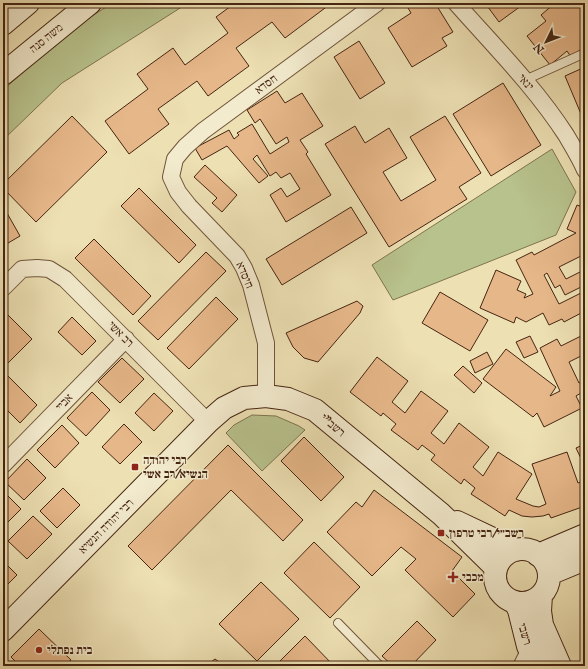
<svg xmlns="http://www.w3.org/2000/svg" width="588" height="669" viewBox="0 0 588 669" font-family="'IM FELL English','Frank Ruhl Libre',serif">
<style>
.green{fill:#b8c28c;stroke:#7f744f}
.building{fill:#e6b789;stroke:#462512}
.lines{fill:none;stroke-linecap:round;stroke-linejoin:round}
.lane-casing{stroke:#70543a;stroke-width:10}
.street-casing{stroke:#70543a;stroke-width:18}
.secondary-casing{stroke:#462512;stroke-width:24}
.lane{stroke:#f3ebce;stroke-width:8}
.street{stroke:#f3ebce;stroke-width:16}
.secondary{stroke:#f3ebce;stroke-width:22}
.poi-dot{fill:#8f2418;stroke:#f3ebce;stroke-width:1.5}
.labels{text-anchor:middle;stroke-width:3;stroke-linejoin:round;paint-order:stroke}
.street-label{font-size:12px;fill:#462512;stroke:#f3ebce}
.poi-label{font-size:12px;font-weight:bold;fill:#462512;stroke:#f3ebce;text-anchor:start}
</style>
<rect width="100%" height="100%" fill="#ede0b3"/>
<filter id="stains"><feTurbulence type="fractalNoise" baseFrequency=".005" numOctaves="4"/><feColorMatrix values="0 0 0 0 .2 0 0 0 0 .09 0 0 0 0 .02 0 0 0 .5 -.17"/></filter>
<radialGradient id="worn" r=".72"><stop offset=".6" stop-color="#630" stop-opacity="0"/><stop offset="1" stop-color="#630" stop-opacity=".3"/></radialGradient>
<path class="green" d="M112,3H188L62,83L3,140V90L71,30Z
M552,149L576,192L556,235L393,300L372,265Z
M252,415L276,416L299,426L305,430L262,471L226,433L234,425Z"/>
<path class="building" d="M235,3H262L265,7L271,3H322L325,8L285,38L272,22L236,48L249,66L208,96L197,81L158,109L169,124L129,154L105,121L148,89L137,74L173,48L185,65L228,33L216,17Z
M405,3H435L453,32L442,38L447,46L412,67L388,28L411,13Z
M485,3H525L499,22Z
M555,3H577L585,13V46L571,57L567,51L550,65L527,36L546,21L541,15Z
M359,41L385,83L360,99L334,57Z
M585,67V112L581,114L565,76Z
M503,83L541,145L491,176L453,114Z
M277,91L285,103L302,93L323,126L300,140L308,152L306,154L331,195L286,222L270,195L281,188L287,197L300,189L290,173L281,178L276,172L270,176L257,155L253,159L268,176L259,183L227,146L202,160L195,148L229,130L234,139L239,135L237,133L252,124L270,154L289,142L287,137L276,144L260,119L255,123L247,110Z
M72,116L107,152L36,222L3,188V184Z
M445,116L481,173L459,187L467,199L389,247L325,144L355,126L365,143L389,128L407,158L383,172L401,201L436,180L410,137Z
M205,165L237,195L222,212L212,203L217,198L194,177Z
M139,188L196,245L179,263L121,206Z
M577,205L585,208V254L559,267L566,279L582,271L585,278V285L565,295L560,285L555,288L547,273L544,275L559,304L585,291V311L564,322L562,319L549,325L543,313L526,322L516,317L514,323L480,308L496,270L521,281L517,290L526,294L524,298L533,294L516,260L532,252L534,255L576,233L567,229Z
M3,206L20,236L3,246Z
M351,207L367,233L282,285L266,259Z
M94,239L151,296L133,315L75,258Z
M206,252L226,271L158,340L138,321Z
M440,292L488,320L470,351L422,323Z
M216,297L238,319L189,369L167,348Z
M357,301L363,306L360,313L318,362L304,358L293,347L286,333Z
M7,314L32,339L8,363L3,358V318Z
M72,317L96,341L82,355L58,332Z
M585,334V354L569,362L579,383L585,380V400L581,393L576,396L582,408L544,427L537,413L533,417L483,379L506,349L556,387L550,396L560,391L540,348L557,339L561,346Z
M530,336L538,352L524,358L516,342Z
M487,352L493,364L475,373L470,361Z
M377,357L408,381L392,402L405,413L421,391L448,411L431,433L444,444L459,423L489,447L473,467L483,476L498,452L532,474L516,499L533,506L539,507L546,504L532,464L567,452L578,483L585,480L584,500L585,506L551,518L549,514L543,516L532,517L522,516L509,510L505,516L471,494L475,488L464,479L461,484L431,460L435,455L422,445L418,450L391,430L396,424L383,413L381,416L350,392Z
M122,358L144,379L120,403L98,382Z
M463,366L482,383L474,393L454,375Z
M7,375L37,405L20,423L3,406V379Z
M92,392L110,410L86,436L67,418Z
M154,393L173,411L154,431L135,413Z
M124,424L142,442L120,464L102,447Z
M62,425L79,443L55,468L37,450Z
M304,437L344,477L321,501L281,461Z
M585,444V467L576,448Z
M228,445L303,520L283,541L231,490L152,570L128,546Z
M27,459L46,478L24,500L5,482Z
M63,488L80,505L57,528L40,511Z
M374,490L462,557L452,571L475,594L453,617L405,570L416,559L401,547L372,576L327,532L356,502L362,507Z
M3,491L21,509L3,527Z
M33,516L52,534L27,559L8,541Z
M314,542L360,587L330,618L284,573Z
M3,561L17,575L3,589Z
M261,582L299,619L257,661L219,624Z
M417,621L436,640L411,666H393L382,656Z
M39,629L71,660L64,666H20L11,657Z
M305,636L334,666H275Z
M215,659L225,666H206Z"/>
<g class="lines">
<g class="lane-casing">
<path id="lane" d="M525,80L585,53
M338,623L380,666
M517,666L526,648"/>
</g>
<g class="street-casing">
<path id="street" d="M456,3C494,46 535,87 566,135C573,147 580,158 585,170
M3,288L22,269L37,268L49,269L65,279L208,422
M266,396V343L251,285L244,268L237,256L189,206L178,192L171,177L175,159L185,147L203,131L377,3
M3,465L126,339"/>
</g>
<g class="secondary-casing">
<path id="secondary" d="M3,24L28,3
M3,74L90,3
M457,522L516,550
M495 576a27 27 0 1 1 54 0a27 27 0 1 1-54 0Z
M538,555L585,535
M549,574L585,559
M541,595L540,611L542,625L560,666
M515,602L519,610L528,646L537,666
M3,630L208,422L224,408L244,398L266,396L288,399L315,410L441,514L496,568"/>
</g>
<use href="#lane" class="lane"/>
<use href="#street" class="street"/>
<use href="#secondary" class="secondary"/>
</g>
<g class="poi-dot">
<rect x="131" y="463" width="8" height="8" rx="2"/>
<rect x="437" y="529" width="8" height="8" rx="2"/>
<path d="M451 571h4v4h4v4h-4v4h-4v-4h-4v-4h4z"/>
<circle cx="39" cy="650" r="4"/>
</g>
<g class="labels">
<g class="street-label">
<text transform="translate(46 38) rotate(-39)" y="4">משה סנה</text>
<text transform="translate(526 82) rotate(49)" y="4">ינאי</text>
<text transform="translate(266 84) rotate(-36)" y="4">חסדא</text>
<text transform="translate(245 275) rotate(67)" y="4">חיסדא</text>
<text transform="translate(121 334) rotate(45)" y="4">רב אשי</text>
<text transform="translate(64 402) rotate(-46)" y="4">אביי</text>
<text transform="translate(333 425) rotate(40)" y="4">רשב"י</text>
<text transform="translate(106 526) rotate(-45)" y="4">רבי יהודה הנשיא</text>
<text transform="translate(525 634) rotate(74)" y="4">רשבי</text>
</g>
<g class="poi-label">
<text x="143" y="464">רבי יהודה<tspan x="143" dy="14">הנשיא/רב אשי</tspan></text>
<text x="449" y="537">רשב״י/רבי טרפון</text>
<text x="462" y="581">מכבי</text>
<text x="47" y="654">בית נפתלי</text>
</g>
</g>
<rect width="588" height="669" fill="none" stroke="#ede0b3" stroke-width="16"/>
<rect x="4" y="4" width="580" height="661" fill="none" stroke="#462512" stroke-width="2"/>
<rect x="8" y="8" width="572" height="653" fill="none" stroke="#462512"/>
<g transform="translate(546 42) rotate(227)" stroke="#f3ebce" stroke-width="3" paint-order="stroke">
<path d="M0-3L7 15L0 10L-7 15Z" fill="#462512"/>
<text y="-6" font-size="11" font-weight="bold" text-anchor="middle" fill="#462512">N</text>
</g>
<rect width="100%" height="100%" filter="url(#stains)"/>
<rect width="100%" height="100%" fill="url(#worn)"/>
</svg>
